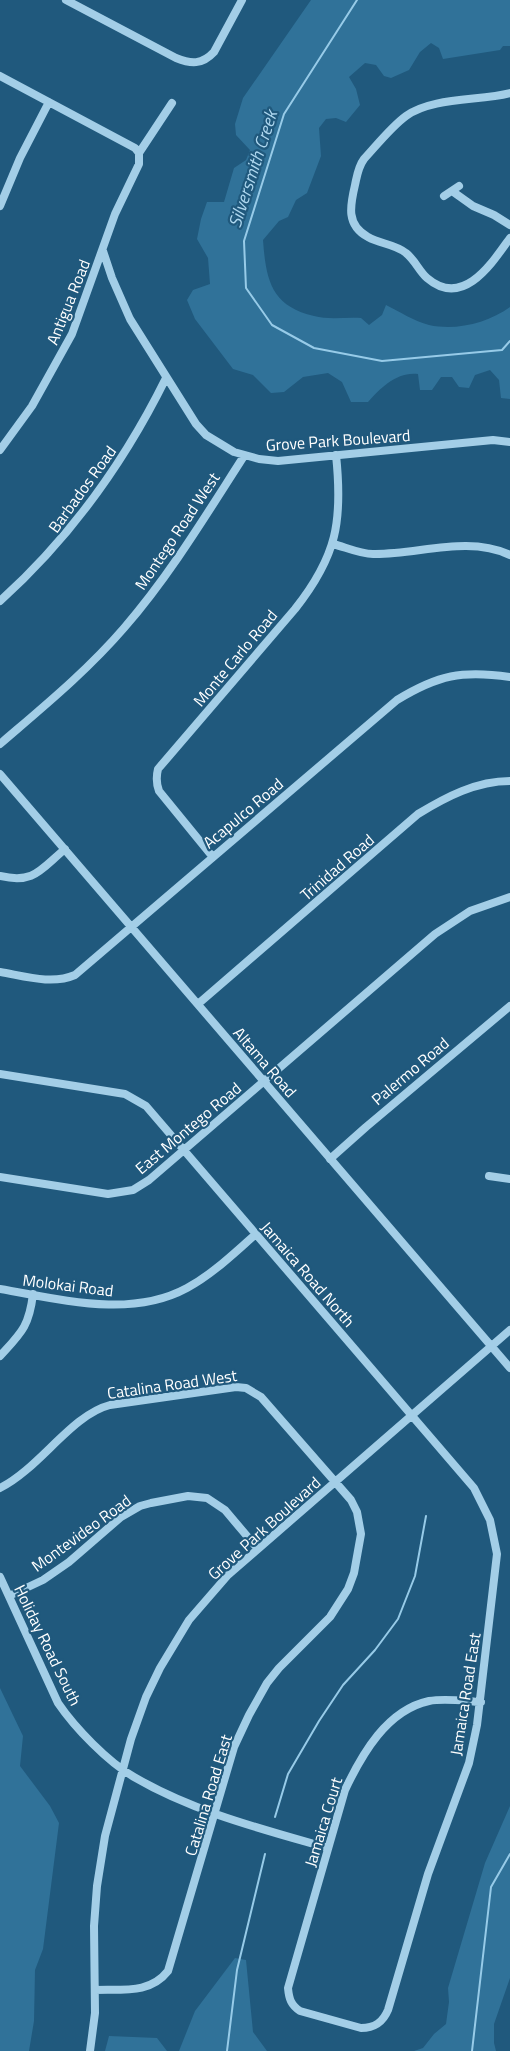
<svg xmlns="http://www.w3.org/2000/svg" width="510" height="2051" viewBox="0 0 510 2051" font-family="'Titillium Web',sans-serif">
<style>
.green{fill:#307299}
.lines{fill:none;stroke-linecap:round;stroke-linejoin:round}
.stream{stroke:#97cbe8;stroke-width:2}
.minor{stroke:#a3cee7;stroke-width:8}
.labels{text-anchor:middle;stroke-width:4.5;stroke-linejoin:round;paint-order:stroke}
.street-label{font-size:16px;fill:#fff;stroke:#20597d}
.water-label{font-size:18px;font-style:italic;fill:#aed7ef;stroke:#20597d}
</style>
<rect width="100%" height="100%" fill="#20597d"/>
<path class="green" d="M311,0H510V46H503L500,50L443,59L439,48L431,43L420,52L409,70L391,78L384,76L376,65L365,63L349,77L356,89L360,105L346,122L336,118L326,119L319,128L321,156L307,193L296,200L288,217L279,221L263,240C266,280 271,306 314,316C328,320 346,317 361,318L369,325L382,315L386,305C400,312 414,321 429,325C456,331 488,323 510,307V399L501,398L499,380L490,370L475,375L469,388L459,387L452,377H441L432,390H420L418,374C398,371 380,388 368,402H351L342,382L328,373L303,377L284,392L271,393L253,375L233,369L195,319L187,300L193,290L210,284L208,258L197,239L201,219L207,202H224L234,168L246,160L250,150L236,135L235,124L243,98Z
M0,1688L23,1736L20,1766L50,1806L59,1823L43,1949L35,1970L34,2021L29,2051H0Z
M510,1806V1978L494,2024V2043L496,2051H414L423,2048L434,2034L446,2024L449,2002L448,1988L485,1863Z
M235,1958L246,1960L253,2032L267,2051H179L195,2011Z
M109,2036L157,2038L167,2051H105Z"/>
<g class="lines">
<path class="stream" d="M357,0L284,114L244,241L246,288L272,325L314,348L382,361L502,350L510,341
M275,1817L288,1774L319,1721L343,1685L375,1650L398,1619L415,1576L426,1516
M227,2051L237,1970L265,1854
M472,2051L491,1887L510,1854"/>
<path class="minor" d="M66,0L176,58C191,64 202,65 214,52L242,0
M0,76L135,148L139,153
M510,93C480,101 432,97 406,116C391,127 377,145 364,159C358,167 357,176 355,185C350,206 346,225 368,237C380,244 395,244 406,253C415,260 419,271 427,278C463,309 492,263 510,238
M139,153L172,103
M452,191L473,206L494,215L510,225
M444,196L459,186
M0,206L20,158L49,102
M103,251L112,278L130,319L196,424L206,435L234,452L259,459L278,461L493,440L510,442
M0,450L32,406L72,334L115,214L139,164V153
M333,544C345,547 360,554 373,554C418,555 467,535 510,555
M0,601C71,537 124,463 166,378
M0,744C43,707 87,671 124,628C170,575 206,515 244,456
M0,774L510,1368
M212,856L159,791C156,783 156,777 158,769L295,609C337,556 343,521 336,455
M0,876C34,884 40,870 65,849
M0,972C24,976 52,985 75,975L397,700C438,675 462,670 510,677
M198,1004L418,814C446,797 476,781 510,781
M0,1074L125,1094L146,1106L474,1488L490,1520L497,1554L477,1725L469,1763L428,1874L388,2010C383,2022 375,2028 361,2028L300,2011C291,2005 289,1999 288,1988L345,1790C362,1754 387,1710 429,1701C446,1698 463,1701 481,1702
M330,1159L366,1127L510,1006
M489,1176L510,1179
M0,1177L108,1194L133,1190L149,1180L435,934L470,911L510,897
M0,1289C60,1299 130,1319 187,1288C213,1274 234,1253 256,1234
M0,1356C21,1333 29,1327 33,1294
M0,1488C40,1468 71,1415 110,1405L236,1387L246,1388L261,1397L351,1500L357,1512L361,1534L354,1573L348,1589L330,1617L279,1668L267,1683L249,1715L234,1747L168,1971C150,1994 123,1989 95,1990
M0,1577L58,1703C75,1728 108,1762 134,1777C194,1812 262,1829 328,1848
M9,1596L43,1580L69,1562L121,1517L140,1506L151,1503L188,1496L207,1498L225,1510L257,1548
M90,2051L95,2013L94,1926L97,1886L105,1836L131,1739L146,1697L160,1668L189,1620L228,1575L510,1330"/>
</g>
<g class="labels">
<g class="street-label">
<text transform="translate(68 302) rotate(-68)" y="6">Antigua Road</text>
<text transform="translate(338 440) rotate(-4)" y="6">Grove Park Boulevard</text>
<text transform="translate(82 489) rotate(-54)" y="6">Barbados Road</text>
<text transform="translate(177 531) rotate(-56)" y="6">Montego Road West</text>
<text transform="translate(235 658) rotate(-50)" y="6">Monte Carlo Road</text>
<text transform="translate(243 813) rotate(-40)" y="6">Acapulco Road</text>
<text transform="translate(337 867) rotate(-41)" y="6">Trinidad Road</text>
<text transform="translate(265 1062) rotate(49)" y="6">Altama Road</text>
<text transform="translate(410 1071) rotate(-40)" y="6">Palermo Road</text>
<text transform="translate(188 1128) rotate(-40)" y="6">East Montego Road</text>
<text transform="translate(308 1274) rotate(49)" y="6">Jamaica Road North</text>
<text transform="translate(68 1285) rotate(7)" y="6">Molokai Road</text>
<text transform="translate(172 1384) rotate(-8)" y="6">Catalina Road West</text>
<text transform="translate(264 1528) rotate(-42)" y="6">Grove Park Boulevard</text>
<text transform="translate(81 1533) rotate(-36)" y="6">Montevideo Road</text>
<text transform="translate(48 1645) rotate(64)" y="6">Holiday Road South</text>
<text transform="translate(465 1694) rotate(-81)" y="6">Jamaica Road East</text>
<text transform="translate(208 1795) rotate(-73)" y="6">Catalina Road East</text>
<text transform="translate(323 1822) rotate(-73)" y="6">Jamaica Court</text>
</g>
<g class="water-label">
<text transform="translate(253 169) rotate(-72)" y="6">Silversmith Creek</text>
</g>
</g>
</svg>
